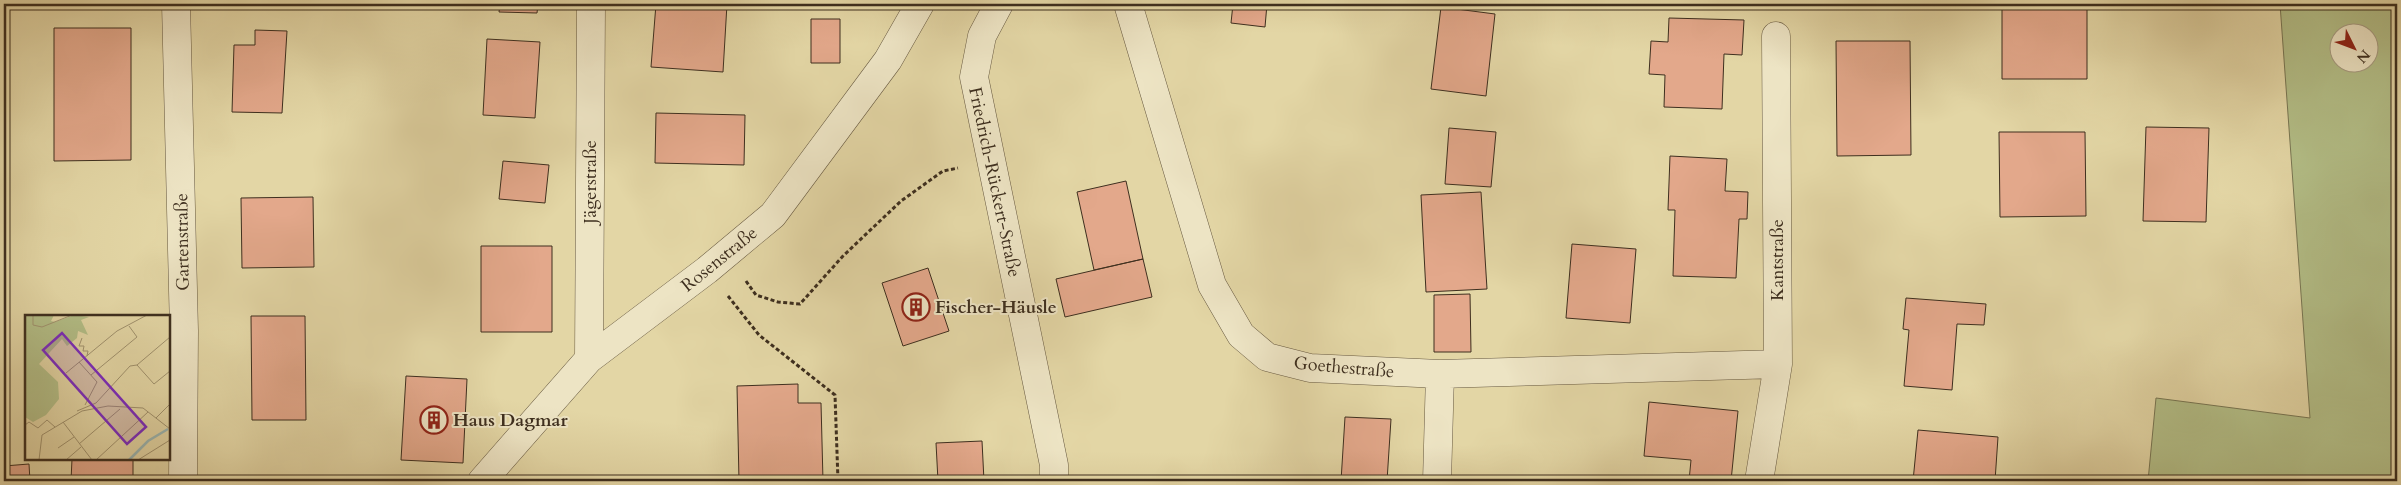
<svg xmlns="http://www.w3.org/2000/svg" width="2401" height="485" viewBox="0 0 2401 485" font-family="Cardo,serif">
<style>
.green{fill:#b3be87;stroke:#787653;fill-rule:evenodd}
.building{fill:#e3a88b;stroke:#3e2f1f}
.lines{fill:none;stroke-linecap:round;stroke-linejoin:round}
.street-casing{stroke:#675940;stroke-width:29}
.path{stroke:#3e2f1f;stroke-width:3;stroke-dasharray:4 2.5;stroke-linecap:butt}
.street{stroke:#ede4c4;stroke-width:28}
.labels{text-anchor:middle;stroke-width:4;stroke-linejoin:round;paint-order:stroke}
.street-label{font-size:18px;fill:#3e2f1f;stroke:#ede4c4}
.poi-label{font-size:18px;font-weight:bold;fill:#3e2f1f;stroke:#ede4c4;text-anchor:start}
.inset-river{fill:none;stroke:#9ab6b3;stroke-width:2.5}
.inset-road{fill:none;stroke:#a1936f;stroke-width:1}
.view{fill:#7b2cbf;fill-opacity:0.15;stroke:#7b2cbf;stroke-width:2.5}
.inset-edge{fill:none;stroke:#3e2f1f;stroke-width:2.5}
</style>
<rect width="100%" height="100%" fill="#e3d6a5"/>
<filter id="stains"><feTurbulence type="fractalNoise" baseFrequency=".004" numOctaves="4"/><feColorMatrix values="0 0 0 0 .2 0 0 0 0 .09 0 0 0 0 .02 0 0 0 .5 -.17"/></filter>
<radialGradient id="worn" r=".72"><stop offset=".6" stop-color="#630" stop-opacity="0"/><stop offset="1" stop-color="#630" stop-opacity=".3"/></radialGradient>
<path class="green" d="M2280,4H2397V481H2148L2156,398L2310,418ZM2338,32H2368V62H2338Z"/>
<path class="building" d="M500,4H538L537,13L499,12Z
M656,4H727L723,72L651,67Z
M1233,4H1267L1265,27L1231,23Z
M2002,4H2087V79H2002Z
M1441,7L1495,14L1486,96L1431,89Z
M1669,18L1744,20L1742,55L1724,54L1722,109L1664,107L1665,75L1649,74L1651,41L1668,42Z
M811,19H840V63H811Z
M54,28H131V160L54,161Z
M255,30L287,31L282,113L232,112L234,45H255Z
M487,39L540,42L535,118L483,115Z
M1836,41H1910L1911,155L1837,156Z
M656,113L745,115L744,165L655,163Z
M2146,127L2209,128L2206,222L2143,221Z
M1449,128L1496,132L1491,187L1445,184Z
M1999,132H2085L2086,216L2000,217Z
M1670,156L1727,159L1725,191L1748,192L1747,219H1739L1736,278L1673,276L1675,210H1668Z
M503,161L549,165L545,203L499,199Z
M1126,181L1143,259L1094,270L1077,192Z
M1481,192L1487,289L1426,292L1421,195Z
M313,197L314,267L242,268L241,198Z
M1572,244L1636,249L1630,323L1566,318Z
M481,246H552V332H481Z
M1143,259L1152,297L1065,317L1056,279Z
M928,268L949,331L903,346L882,283Z
M1470,294L1471,352H1434V295Z
M1906,298L1986,304L1984,325L1957,324L1952,390L1904,386L1909,330L1903,329Z
M251,316H305L306,420H252Z
M406,376L467,379L463,463L401,460Z
M798,384V403H821L823,481H739L737,386Z
M1649,402L1738,411L1731,481H1689L1691,460L1644,456Z
M1345,417L1391,419L1387,481H1341Z
M1918,430L1998,437L1995,481H1913Z
M982,441L984,481H938L936,443Z
M72,459H133V481H71Z
M29,464L30,481H4V466Z"/>
<g class="lines">
<g class="street-casing">
<path id="street" d="M176,4L184,331L183,481
M999,4L982,36L974,77L1054,465V481
M1128,4L1212,285L1241,335L1267,357L1310,368L1440,374L1778,364
M589,359L591,4
M482,481L589,359L707,270L773,215L888,60L920,4
M1437,481L1440,374
M1759,481L1778,364L1776,36"/>
</g>
<path class="path" d="M746,281L756,295L778,302L800,304L843,256L901,201L943,171L958,168
M728,296L759,335L835,395L838,481"/>
<use href="#street" class="street"/>
</g>
<defs>
<g id="building-ring" transform="scale(1.4375)"><circle r="9.5" fill="#ede4c4" stroke="#8f2418" stroke-width="1.5"/><path d="M-4-6H4V6H1V3H-1V6H-4ZM-2.5-4.3h1.7v1.8h-1.7ZM.8-4.3h1.7v1.8H.8ZM-2.5-1h1.7V.8h-1.7ZM.8-1h1.7V.8H.8Z" fill="#8f2418"/></g>
</defs>
<g fill-rule="evenodd">
<use href="#building-ring" x="916" y="307"/>
<use href="#building-ring" x="434" y="420"/>
</g>
<g class="labels">
<g class="street-label">
<text transform="translate(590 182) rotate(-90)" y="6">Jägerstraße</text>
<text transform="translate(995 182) rotate(78)" y="6">Friedrich-Rückert-Straße</text>
<text transform="translate(182 242) rotate(-91)" y="6">Gartenstraße</text>
<text transform="translate(719 259) rotate(-39)" y="6">Rosenstraße</text>
<text transform="translate(1777 260) rotate(-90)" y="6">Kantstraße</text>
<text transform="translate(1344 367) rotate(5)" y="6">Goethestraße</text>
</g>
<g class="poi-label">
<text x="935" y="313">Fischer-Häusle</text>
<text x="453" y="426">Haus Dagmar</text>
</g>
</g>
<g transform="translate(25 315)">
<rect width="145" height="145" fill="#e3d6a5"/>
<path d="M0,0H29L26,6L30,7L49,0L64,2L56,5L63,20L53,16L52,23L42,31L37,24L14,49L33,67L34,84L21,100L8,107L0,102Z" fill="#b3be87"/>
<path class="inset-river" d="M104,145L123,126L143,114"/>
<path class="inset-road" d="M8,0V10L17,12L47,0M57,23L54,31H59L58,36H63L62,41M54,47L72,67L60,90M112,50L129,69L145,56M41,58L92,16L122,0M66,60L112,22L104,11M52,96L71,88L105,51L112,50L145,22M131,103L145,89M38,107L67,145M0,110L4,107L13,113L22,105L30,112M54,129L95,94M33,133L49,122M14,145L17,120L57,96L83,91L118,93L145,114M41,145L56,132M71,145L123,97M113,145L145,125"/>
<path class="view" d="M37,18L121,112L102,129L18,35Z"/>
<rect width="145" height="145" class="inset-edge"/>
</g>
<rect width="2401" height="485" fill="none" stroke="#e3d6a5" stroke-width="20"/>
<rect x="5" y="5" width="2391" height="475" fill="none" stroke="#3e2f1f" stroke-width="2.5"/>
<rect x="10" y="10" width="2381" height="465" fill="none" stroke="#3e2f1f"/>
<g transform="translate(2354 48) rotate(132)"><circle r="24" fill="#ede4c4" stroke="#a79c82"/>
<path d="M0-4L9 19L0 12L-9 19Z" fill="#8f2418"/>
<text y="-8" font-size="14" font-weight="bold" text-anchor="middle" fill="#3e2f1f">N</text>
</g>
<rect width="100%" height="100%" filter="url(#stains)"/>
<rect width="100%" height="100%" fill="url(#worn)"/>
</svg>
